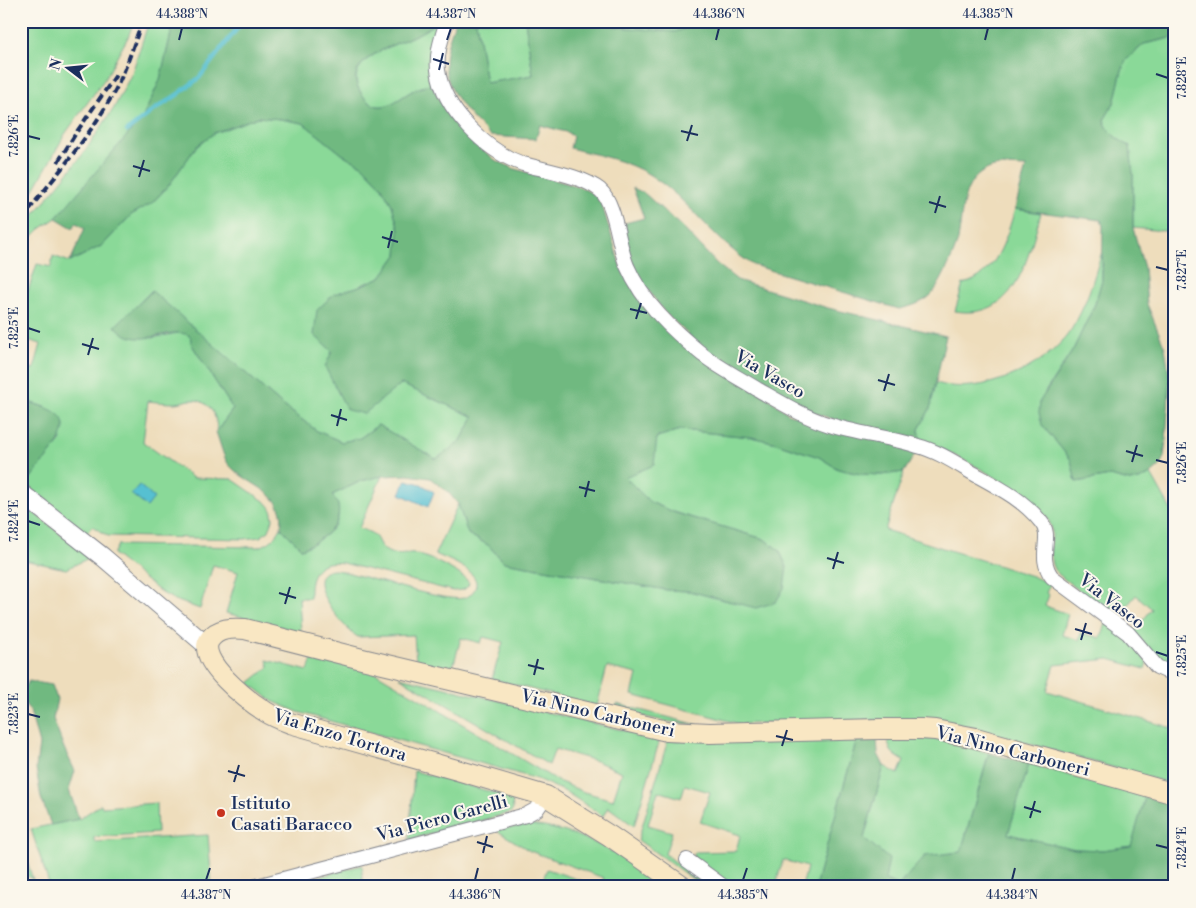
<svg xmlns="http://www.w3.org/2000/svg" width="1196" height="908" viewBox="0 0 1196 908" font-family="'Libre Bodoni',serif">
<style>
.green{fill:#8ad998;stroke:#52847b}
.forest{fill:#6fb980;stroke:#45746f}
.water{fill:#56c0d1;stroke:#387898}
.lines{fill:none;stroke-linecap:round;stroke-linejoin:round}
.stream{stroke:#56c0d1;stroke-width:4.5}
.minor-casing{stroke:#84868d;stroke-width:16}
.tertiary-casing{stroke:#84868d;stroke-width:20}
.secondary-casing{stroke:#84868d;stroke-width:22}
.minor{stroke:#fff;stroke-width:14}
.tertiary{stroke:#fff;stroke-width:18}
.secondary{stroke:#f9e7c3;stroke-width:20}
.rail{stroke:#1b2f5e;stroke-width:4;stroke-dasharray:8 4;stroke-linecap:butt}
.ticks{fill:none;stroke:#1b2f5e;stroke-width:2}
.poi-dot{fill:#c8321e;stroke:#fbf7ec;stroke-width:2}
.labels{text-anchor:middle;stroke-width:4;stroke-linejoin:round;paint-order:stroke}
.street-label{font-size:18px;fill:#1b2f5e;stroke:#fbf7ec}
.poi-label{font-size:18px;fill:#1b2f5e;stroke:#fbf7ec;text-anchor:start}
.neatline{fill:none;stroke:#1b2f5e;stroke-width:2}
.ticks-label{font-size:12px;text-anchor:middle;fill:#1b2f5e}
</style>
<rect width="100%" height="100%" fill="#fbf7ec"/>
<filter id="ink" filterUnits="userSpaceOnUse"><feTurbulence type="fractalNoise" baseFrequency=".02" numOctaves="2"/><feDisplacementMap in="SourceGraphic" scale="10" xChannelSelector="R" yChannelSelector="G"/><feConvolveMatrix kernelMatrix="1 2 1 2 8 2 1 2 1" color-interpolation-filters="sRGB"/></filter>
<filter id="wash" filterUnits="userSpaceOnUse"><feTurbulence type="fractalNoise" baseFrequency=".0096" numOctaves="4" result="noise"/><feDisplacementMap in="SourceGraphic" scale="20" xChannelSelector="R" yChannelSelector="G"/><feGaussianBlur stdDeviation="1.12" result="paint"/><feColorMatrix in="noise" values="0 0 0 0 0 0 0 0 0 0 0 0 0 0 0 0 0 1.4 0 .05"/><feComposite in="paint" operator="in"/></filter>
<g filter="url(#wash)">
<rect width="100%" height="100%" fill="#eeddbc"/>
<path class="green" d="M21,21H134L128,37L106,77L65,134L35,188L21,207Z
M149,21H174L160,80L143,117L70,203L56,218L40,229L21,248V231L83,154L114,108L132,73Z
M436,21H438L429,59L432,84C426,86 420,87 414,90C398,98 381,118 364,97C329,53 421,43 436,21Z
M476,21H525L533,75L486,83Z
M620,21H707L675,32L618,27Z
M1175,37V232L1133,228V174L1130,146C1118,140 1108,133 1104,120L1114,103L1122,70L1126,60L1144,44Z
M258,117L281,119L303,123L342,154L363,166L380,184L392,205L399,230L397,255L381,277L357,287L334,294L332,352L337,388L347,410L401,384L474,417L460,442L436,460L378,425L360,438L342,442L317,431L280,403L151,291L115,327L152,338L183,332L190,336L192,345L233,409L216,432C219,417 209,399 191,400C186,400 181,403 175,403C166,403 157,402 148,401L143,442L193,478L232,479L267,503L271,508L273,519L269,531L260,537L245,539L108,536L92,526L87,533L25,485L61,440L46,407L31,403L28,379L31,368L34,369L41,344L21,338V312L37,264L51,267L53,256L70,262L103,245L131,215L152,203L169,185L196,147L214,133Z
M1015,209L1041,213C1027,258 1017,321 955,311L963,284C996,276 1006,239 1015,209Z
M1102,251V280L1095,304L1073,350L1045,392L1042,425L1071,460L1076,482L1110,476L1129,481L1139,480L1151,474L1175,517V670L1164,665L1133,632L1152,609L1136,595L1117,618C1107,610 1057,576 1054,569C1052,566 1051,561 1051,558C1048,544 1056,536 1049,521C1034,493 951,452 920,440L919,429L930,409L936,383C981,397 1046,368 1071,330C1086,307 1094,278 1102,251Z
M680,430L751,437L773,442L819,457L838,469L860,474L882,475L904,472L885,530L1032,576L1050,584L1046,593L1049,595L1045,606L1068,614L1062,635L1079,640L1081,633L1101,638L1107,621L1128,640L1147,662L1145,669L1109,659L1055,665L1047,691L1175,729V785L974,728L939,721L910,719L740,724L632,695L637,674L607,667L597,706L492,679L503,642L483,637L481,643L461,638L452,670L416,661L414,635L358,637C344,630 296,571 335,570C358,573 452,606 467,597C472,594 475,590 476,585C478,570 446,559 435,554L458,504L468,534L488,545L504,562L667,590L689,591L732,602L787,567L779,550L764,539L676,513L650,502L625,477L657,437Z
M382,476L359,528C363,530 371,532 374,535C380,541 378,547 388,552C398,557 405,553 415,554C425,555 465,574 469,583C467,591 460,590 453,591L343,563C316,559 309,574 310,598H299L301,632L226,613L238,572L213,565L200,609L175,600L162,593L113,554L118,545L259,547C270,543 275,539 281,528L302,549C318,541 343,528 338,506C337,502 334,498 332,495L361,481Z
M21,503L91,557L66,569L24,560L21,570Z
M313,656L373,671L558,781L584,792L613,800L622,772L596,761L555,749L549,765L399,677L660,739L634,826L608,807L603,816L566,792L537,779L298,712L272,701L249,683L269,667L267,660L308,671Z
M617,704L698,725L664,721L615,710Z
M888,738L937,739L989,753L961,852L925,857L899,885L885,880L864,838L884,766L898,774L904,761C893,754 889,753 888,738Z
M857,739L815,887H802L807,867L783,860L775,887H734L693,857L695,852L736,851L740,835L700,822L710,792L685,785L681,798L658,791L648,825L672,832L665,854L709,887H704L638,840L668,740Z
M1029,764L1145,797L1132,846L1103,850L1075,849L1008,834Z
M414,771L503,795L512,800L513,810L510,813L409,840Z
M156,803L157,833L94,837V842L208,835L212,887H50L31,829L79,819L101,804L102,807Z
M528,825C585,830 621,856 667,887H600L604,878L530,851L496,830Z
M21,842L33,880L21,870Z
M362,865L363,887H282Z
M547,869L600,887H540Z"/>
<path class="forest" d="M174,21H436C421,43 328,53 364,97C381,118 398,98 414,90C420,87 426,86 432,84L438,97L451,117L471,140L495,160L515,169L580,187L595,195L602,205L621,268L638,297L789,414L917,451L904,472L882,475L860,474L838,469L819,457L773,442L751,437L680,430L657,437L654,465L625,477L650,502L676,513L764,539L779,550L787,567L784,588L776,602L756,608L689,591L667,590L504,562L488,545L468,534L458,504L448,492L430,478L408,475L382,476L361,481L332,495C334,498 337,502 338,505C343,528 318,541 302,549L281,528C288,492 249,487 229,465C223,457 220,442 216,432L233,409L192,345L190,336C172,326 150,344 128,336C123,334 119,329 115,326L152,291L280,403L317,431L342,442L360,438L378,425L436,459L460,442L474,417L401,384L364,414L347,410L325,367L332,351L314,335L317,310L334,294L357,287L381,277L397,255L399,230L392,205L380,184L363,166L342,154L303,123L281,119L258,117L214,133L196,147L169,185L152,203L131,215L103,245L70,262L85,228L76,223L73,228L56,218L143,117L160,80Z
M455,21H476L486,83L533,75L525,21H591L618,27L675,32L707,21H1175V37L1144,44L1126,60L1122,70L1114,103L1104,120C1108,133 1118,140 1130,146L1133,174V228L1144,268L1147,304L1165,348L1170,379L1166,440L1164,457L1159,467L1151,474L1139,480L1129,481L1110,476L1076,482L1071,460L1042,425L1039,413L1040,401L1073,350L1095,304L1102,280L1103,226L1101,220L1015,209L1026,167C1015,167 998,164 988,169C960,181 963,214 958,240C955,252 940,286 931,295C923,303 909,307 899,309L753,265C714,241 689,199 650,175C626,160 597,155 570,148L573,136L569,134V133L540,125L536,139L490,136C471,117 446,93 445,64C445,49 451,35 455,21Z
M633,188L644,193L682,227L717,264L737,280L828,308L946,336L930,409L919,429L920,440L848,424L809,411L712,356L664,312L639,277L629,254L625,223L644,218Z
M31,403C67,412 74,424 50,454C42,464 33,475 25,485L21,482V405Z
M29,681L52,685L57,699L53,719L64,748L75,771L69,790L79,819L51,825L41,798L36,768L39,744L30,711L21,698V691Z
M877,738L878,754L884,766L864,838L889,859L885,880L899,885L925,856L961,852L989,753L1029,764L1008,834L1075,849L1103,850L1131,846L1145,797L1175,804V887H815L857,739Z"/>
<path class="water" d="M406,480L421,484L434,492L428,507L400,494Z
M139,485L154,498L147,507L131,494Z"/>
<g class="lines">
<path class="stream" d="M127,131L154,110L177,95L199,78L243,21"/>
</g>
</g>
<g filter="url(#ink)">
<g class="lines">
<g class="minor-casing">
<path id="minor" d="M447,21C442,37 436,53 438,70C443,109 487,152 523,164C544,170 583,176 600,190C616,204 618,246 627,266C643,303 672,330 703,355C720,368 739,378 757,389C780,402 804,417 830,425C859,434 889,437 918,446C937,451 954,462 971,472C996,486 1023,499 1041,522C1054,537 1036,556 1052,577L1128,633L1157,667L1175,675
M687,860L724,887
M253,887L526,815L537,809L546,796"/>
</g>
<g class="tertiary-casing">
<path id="tertiary" d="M21,493L103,557L206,645"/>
</g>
<g class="secondary-casing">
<path id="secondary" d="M683,887L610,836L546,796L457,770L290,723C282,720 274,717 266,712C250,702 194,660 210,639C218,628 232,628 245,629L362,659L667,731L710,733L880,729H921L935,730L976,738L1175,794"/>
</g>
<use href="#minor" class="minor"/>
<use href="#tertiary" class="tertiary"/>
<use href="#secondary" class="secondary"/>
<path class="rail" d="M58,162L76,133L116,75
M21,220C52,180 87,140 112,96C125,73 133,47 142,21"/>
</g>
</g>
<path class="ticks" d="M179,40L182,28M447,40L451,28M716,40L719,28M985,40L988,28M433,59L449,64M439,70L443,53M1156,74L1168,78M681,131L698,135M28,136L40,139M687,141L692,125M133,166L150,171M139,177L144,160M929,202L946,207M935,213L940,196M382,237L398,242M388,248L392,231M1156,267L1168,270M630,309L647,313M636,319L641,303M28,328L40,332M82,344L99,349M88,355L93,338M878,380L895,385M884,391L889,374M331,415L347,420M337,426L341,409M1126,451L1143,456M1156,460L1168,463M1132,462L1137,445M579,487L595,491M585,497L589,481M28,521L40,525M827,558L844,563M833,569L838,552M279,593L296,598M285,604L290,587M1075,629L1092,634M1081,640L1086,623M1156,652L1168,656M528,665L544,669M534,675L538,659M28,714L40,717M776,736L793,740M782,746L787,730M228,771L245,776M234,782L239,765M1024,807L1041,812M1030,818L1035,801M477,842L493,847M1156,845L1168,848M483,853L487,836M206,880L210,868M475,880L478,868M743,880L747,868M1012,880L1015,868"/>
<circle class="poi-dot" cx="221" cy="813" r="5"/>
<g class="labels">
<g class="street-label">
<text transform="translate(770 374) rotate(30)" y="6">Via Vasco</text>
<text transform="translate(1112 601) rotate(38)" y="6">Via Vasco</text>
<text transform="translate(598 713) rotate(13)" y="6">Via Nino Carboneri</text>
<text transform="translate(340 735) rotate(17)" y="6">Via Enzo Tortora</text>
<text transform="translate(1013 751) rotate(14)" y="6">Via Nino Carboneri</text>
<text transform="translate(442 818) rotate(-15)" y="6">Via Piero Garelli</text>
</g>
<g class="poi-label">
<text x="231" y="809">Istituto<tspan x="231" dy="21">Casati Baracco</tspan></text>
</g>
</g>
<rect width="1196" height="908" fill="none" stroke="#fbf7ec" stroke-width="55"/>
<g transform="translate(68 68) rotate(286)" stroke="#fbf7ec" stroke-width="4" paint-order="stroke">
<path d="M0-4L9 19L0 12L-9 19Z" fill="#1b2f5e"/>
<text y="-8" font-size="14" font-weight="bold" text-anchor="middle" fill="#1b2f5e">N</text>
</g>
<rect x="28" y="28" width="1140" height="852" class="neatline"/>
<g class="ticks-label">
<text x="182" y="18">44.388°N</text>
<text x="451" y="18">44.387°N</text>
<text x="719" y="18">44.386°N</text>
<text x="988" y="18">44.385°N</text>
<text transform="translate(1182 78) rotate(-90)" y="4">7.828°E</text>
<text transform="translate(14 136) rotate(-90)" y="4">7.826°E</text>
<text transform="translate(1182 270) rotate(-90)" y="4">7.827°E</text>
<text transform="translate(14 328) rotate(-90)" y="4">7.825°E</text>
<text transform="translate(1182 463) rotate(-90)" y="4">7.826°E</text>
<text transform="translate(14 521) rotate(-90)" y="4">7.824°E</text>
<text transform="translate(1182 656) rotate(-90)" y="4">7.825°E</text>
<text transform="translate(14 714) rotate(-90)" y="4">7.823°E</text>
<text transform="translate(1182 848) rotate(-90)" y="4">7.824°E</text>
<text x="206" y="899">44.387°N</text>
<text x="475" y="899">44.386°N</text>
<text x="743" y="899">44.385°N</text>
<text x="1012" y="899">44.384°N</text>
</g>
</svg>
